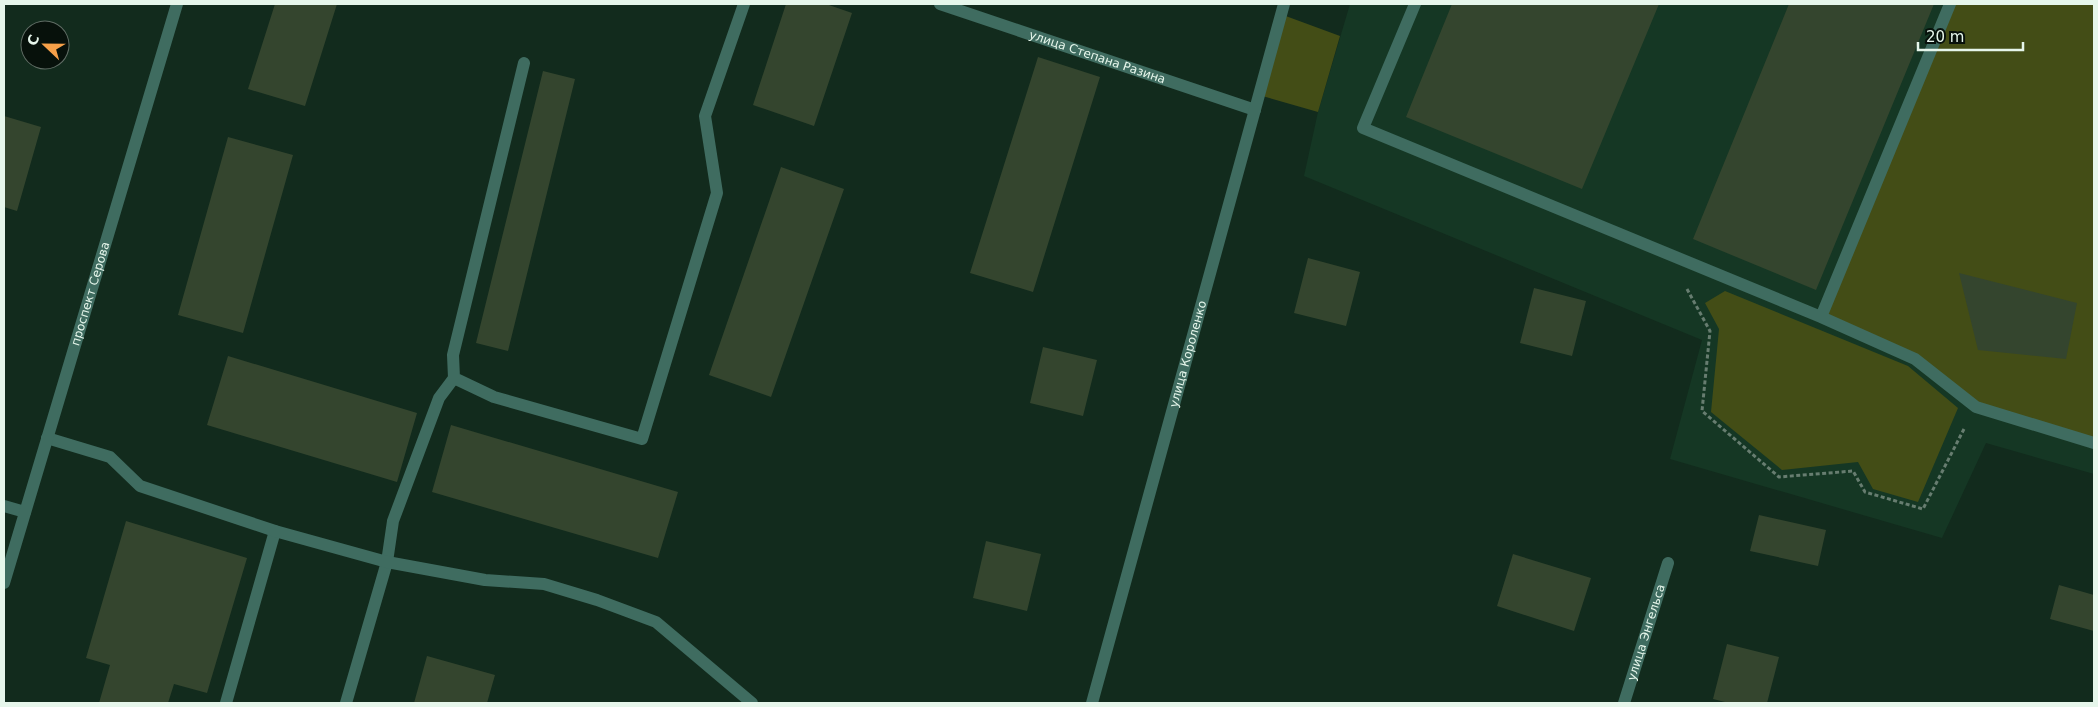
<svg xmlns="http://www.w3.org/2000/svg" width="2098" height="707" viewBox="0 0 2098 707" font-family="'DejaVu Sans',sans-serif">
<style>
.built{fill:#153724}
.green{fill:#434d16}
.building{fill:#34452e}
.lines{fill:none;stroke-linecap:round;stroke-linejoin:round}
.path{stroke:#677d70;stroke-width:3;stroke-dasharray:4 2.5;stroke-linecap:butt}
.service{stroke:#3f6c60;stroke-width:12}
.minor{stroke:#3f6c60;stroke-width:12}
.tertiary{stroke:#3f6c60;stroke-width:12}
.labels{text-anchor:middle;stroke-width:4.5;stroke-linejoin:round;paint-order:stroke}
.street-label{font-size:12px;fill:#e6f6eb;stroke:#07110b}
</style>
<rect width="100%" height="100%" fill="#122b1d"/>
<path class="built" d="M1350,4H2094V474L1986,443L1942,538L1670,459L1702,340L1304,176L1318,112Z"/>
<path class="green" d="M1950,4H2094V443L1976,407L1915,359L1821,317Z
M1283,15L1340,36L1318,112L1259,95Z
M1725,291L1908,366L1958,408L1918,502L1873,489L1858,462L1782,470L1711,412L1719,329L1705,303Z"/>
<path class="building" d="M275,4H337L305,106L248,89Z
M786,4H826L852,13L814,126L753,105Z
M1452,4H1659L1582,189L1406,117Z
M1789,4H1934L1816,290L1693,239Z
M1038,57L1100,77L1033,292L970,273Z
M543,71L575,79L508,351L476,343Z
M4,116L41,127L17,211L4,207Z
M228,137L293,155L243,333L178,315Z
M781,167L844,189L771,397L709,375Z
M1308,258L1360,272L1346,326L1294,313Z
M1959,273L2077,303L2066,359L1978,350Z
M1534,288L1586,301L1572,356L1520,343Z
M1043,347L1097,360L1083,416L1030,403Z
M228,356L417,413L397,482L207,425Z
M451,425L678,492L658,558L432,492Z
M1759,515L1826,530L1818,566L1750,551Z
M126,521L247,558L207,693L174,684L168,703H99L110,665L86,658Z
M986,541L1041,554L1027,611L973,598Z
M1513,554L1591,578L1574,631L1497,606Z
M2059,585L2094,595V631L2050,619Z
M1727,644L1779,657L1767,703H1729L1713,699Z
M427,656L495,675L487,703H414Z"/>
<g class="lines">
<path class="path" d="M1687,289L1710,331L1702,411L1779,477L1853,471L1865,492L1923,509L1965,427"/>
<path class="service" d="M1415,4L1363,128L1821,317L1950,4
M524,63L453,355L454,378L494,397L642,439L717,193L705,116L744,4
M1821,317L1915,359L1976,407L2094,443
M4,506L25,512
M226,703L275,531
M346,703L387,562L393,521L439,398L454,378"/>
<g class="minor">
<path id="s1" d="M940,4L1255,110"/>
<path d="M47,438L110,457L140,486L275,531L387,562L485,580L544,584L597,600L656,622L752,703"/>
<path id="s2" d="M1092,703L1284,4"/>
<path id="s3" d="M1624,703L1668,563"/>
</g>
<path class="tertiary" id="s4" d="M4,583L177,4"/>
</g>
<g class="labels">
<g class="street-label">
<text dy="4" stroke="none"><textPath href="#s1" startOffset="166">улица Степана Разина</textPath></text>
<text dy="4" stroke="none"><textPath href="#s4" startOffset="302">проспект Серова</textPath></text>
<text dy="4" stroke="none"><textPath href="#s2" startOffset="362">улица Короленко</textPath></text>
<text dy="4" stroke="none"><textPath href="#s3" startOffset="74">улица Энгельса</textPath></text>
</g>
</g>
<rect width="2098" height="707" fill="none" stroke="#e6f6eb" stroke-width="10"/>
<g transform="translate(45 45) rotate(292)"><circle r="24" fill="#07110b" stroke="#606d65"/>
<path d="M0-4L9 19L0 12L-9 19Z" fill="#f7a149"/>
<text y="-8" font-size="14" font-weight="bold" text-anchor="middle" fill="#e6f6eb">С</text>
</g>
<path d="M1918 42v8h105v-8" fill="none" stroke="#e6f6eb" stroke-width="2.5"/>
<text x="1926" y="42" font-size="15" fill="#e6f6eb" stroke="#07110b" stroke-width="4" paint-order="stroke">20 m</text>
</svg>
